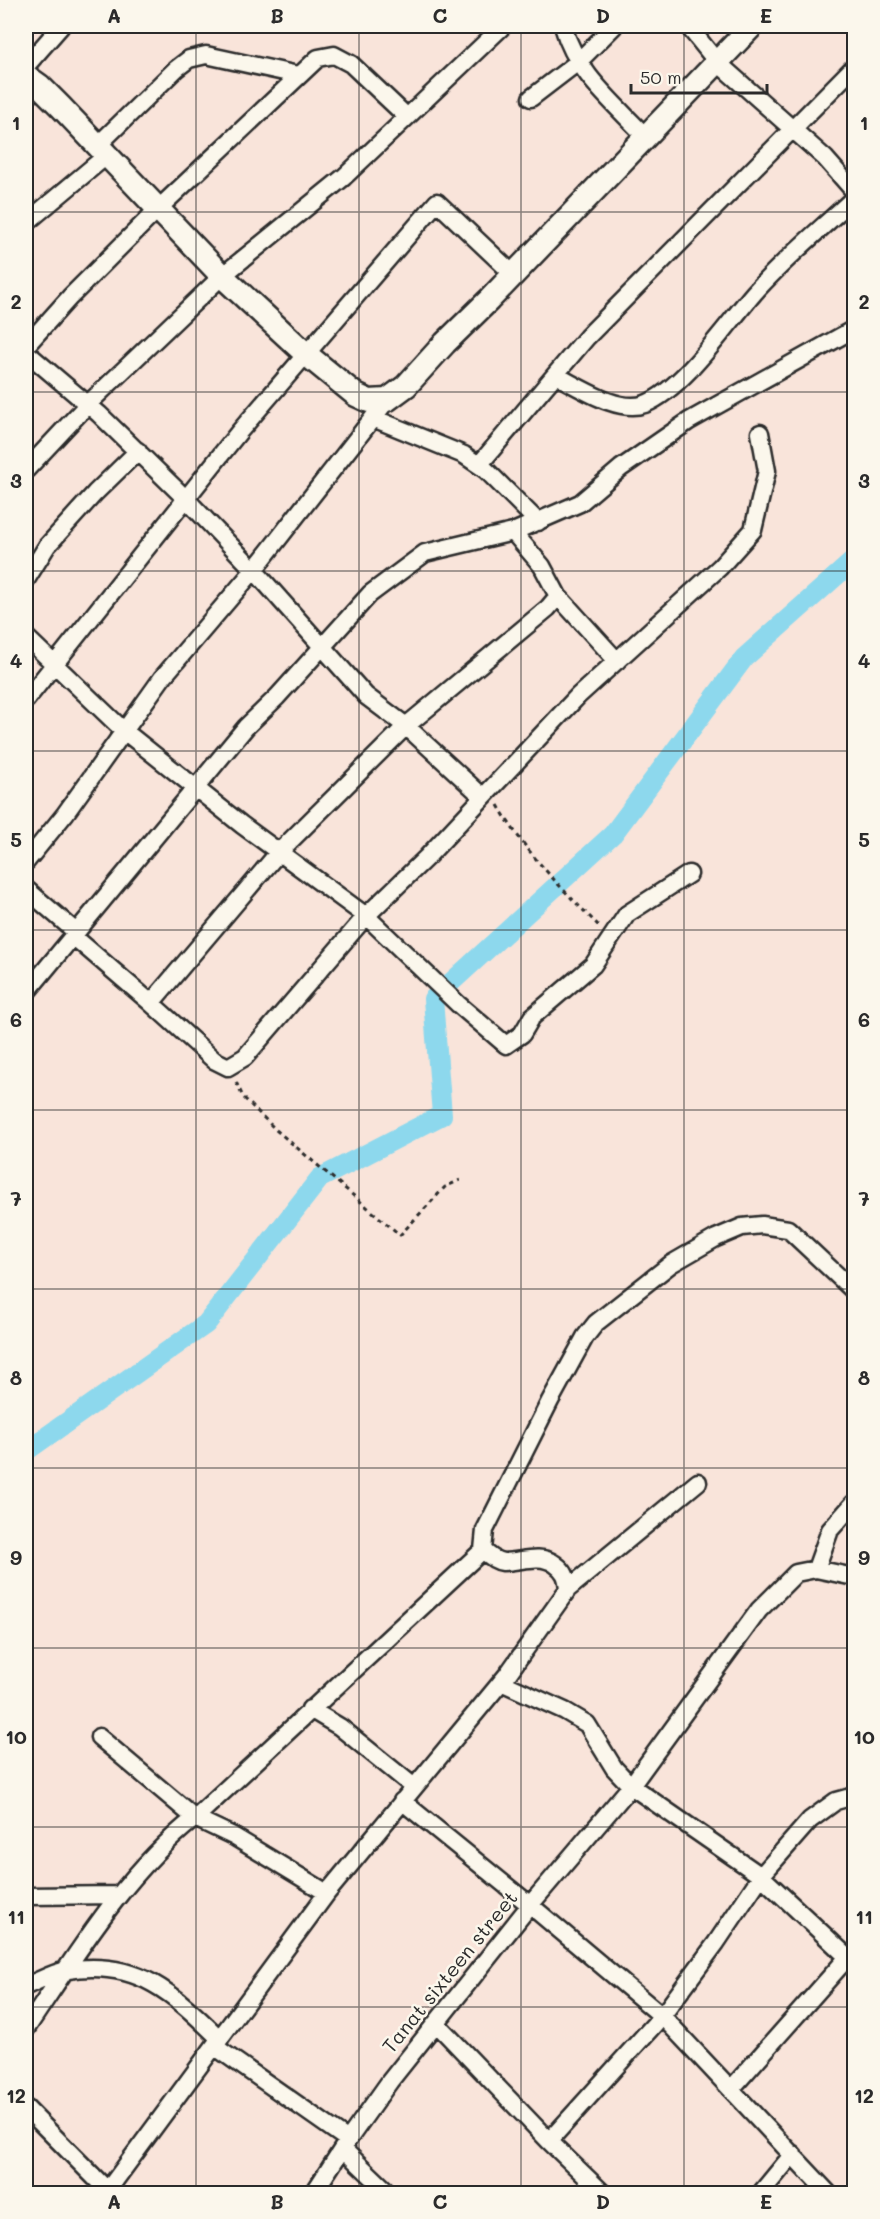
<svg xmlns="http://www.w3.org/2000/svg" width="880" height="2219" viewBox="0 0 880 2219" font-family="Mali,sans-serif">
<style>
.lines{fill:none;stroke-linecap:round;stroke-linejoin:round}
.canal{stroke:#8dd8ed;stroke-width:20}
.street-casing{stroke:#2b2b2b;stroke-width:21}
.secondary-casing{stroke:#2b2b2b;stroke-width:27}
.path{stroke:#2b2b2b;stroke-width:3;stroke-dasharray:4.5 4.5;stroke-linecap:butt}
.street{stroke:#fbf7ec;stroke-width:16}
.secondary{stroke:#fbf7ec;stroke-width:22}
.grid{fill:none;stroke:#2b2b2b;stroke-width:1.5;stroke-opacity:0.55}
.labels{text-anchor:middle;stroke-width:5;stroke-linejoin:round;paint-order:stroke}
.street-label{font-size:20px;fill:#2b2b2b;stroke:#fbf7ec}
.neatline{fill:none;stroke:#2b2b2b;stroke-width:2}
.grid-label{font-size:20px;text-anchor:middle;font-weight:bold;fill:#2b2b2b}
</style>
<rect width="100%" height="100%" fill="#f9e4da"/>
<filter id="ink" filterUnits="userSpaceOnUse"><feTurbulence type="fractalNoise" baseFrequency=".0167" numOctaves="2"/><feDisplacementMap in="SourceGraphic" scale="12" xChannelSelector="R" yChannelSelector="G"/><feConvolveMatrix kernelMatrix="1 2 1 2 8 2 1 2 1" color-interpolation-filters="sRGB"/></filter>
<g filter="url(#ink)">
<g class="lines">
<path class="canal" d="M26,1451L206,1324L320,1178L442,1115L433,999L613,834L744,658L854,560"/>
<g class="street-casing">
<path id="street" d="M563,26C576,73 613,102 646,137
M688,26L717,62L825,158L854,191
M26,66L61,26
M531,98L578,62L614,26
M97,146L176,69L189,59L206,55L298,75
M26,223L106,156
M26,346L70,297L158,209L318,58L334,55L351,64L406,116
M26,352L99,414L187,500L254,570L366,696L406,726L483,797
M555,375C578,386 618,414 645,404C683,389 727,324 754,293C784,259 821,229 854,198
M373,418L464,455L486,470L538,522
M479,465L587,337L854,67
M26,470L88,404L222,276L344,177L503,26
M26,580L47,546L95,493L138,451
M558,596L617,661
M26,637L123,730L242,825L366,916L458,1004L506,1045L522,1034L532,1017L593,965L627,914L689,874
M26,700L239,432L437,202L514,275
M26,862L65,814L162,678L254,570L387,400
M26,889L76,932
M73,936L151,1003L214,1060L228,1067L245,1057L366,916L427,857L578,696L720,567L753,530L767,471L760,433
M26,993L246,727L277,697L370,594L425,553L513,532L580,503L621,468L689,421L854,329
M151,1003L279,852L406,726L548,608L558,596L542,566L513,532
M816,1569L830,1530L854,1503
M568,1589L698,1482
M501,1682L565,1711L587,1724L614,1768L631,1786L761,1876L854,1963
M310,1709L340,1727L414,1787
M99,1737L195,1818L233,1836L327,1893
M402,1801L530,1905L662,2016L829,2194
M26,1896L119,1895
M26,1986C39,1981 54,1972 68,1970C138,1959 174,1994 220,2039
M436,2023L549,2141L604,2194
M26,2029C76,1955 124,1874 195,1818L483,1550
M214,2046L348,2140
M732,2088L848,1957
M26,2108L111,2194
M549,2141L662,2016L716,1943L761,1876L810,1820L836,1801L854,1796
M343,2149L390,2194
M105,2194L327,1893L507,1675L568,1589C567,1577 565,1571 555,1564C539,1553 522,1562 503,1562C495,1561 489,1556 483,1550L485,1530L550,1401L585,1337L596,1323L671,1264L716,1238L742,1227L762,1225L788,1229L854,1291
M313,2194L348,2140L390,2081L530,1905L631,1786L759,1610L796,1573L816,1569L854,1577
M760,2194L793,2154"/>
</g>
<g class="secondary-casing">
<path id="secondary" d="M26,76L40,86L61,107L222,276L307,355L356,395L369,401L387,400L406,386L445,343L489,300L752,26"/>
</g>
<path class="path" d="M498,805C524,851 562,889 599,926
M236,1082L243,1097L276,1130L400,1235L445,1187L460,1180"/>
<use href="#street" class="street"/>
<use href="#secondary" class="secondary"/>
</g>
</g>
<path class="grid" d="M196,26V2194M359,26V2194M521,26V2194M684,26V2194M26,212H854M26,392H854M26,571H854M26,751H854M26,930H854M26,1110H854M26,1289H854M26,1468H854M26,1648H854M26,1827H854M26,2007H854"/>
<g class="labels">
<g class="street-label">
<text transform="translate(450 1972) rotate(-51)" y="7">Tanat sixteen street</text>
</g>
</g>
<rect width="880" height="2219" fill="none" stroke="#fbf7ec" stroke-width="66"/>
<path d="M631 84v9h136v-9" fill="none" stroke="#2b2b2b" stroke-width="3"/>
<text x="640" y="84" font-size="18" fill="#2b2b2b" stroke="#fbf7ec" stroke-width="4.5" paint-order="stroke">50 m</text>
<rect x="33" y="33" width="814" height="2153" class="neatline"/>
<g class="grid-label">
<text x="114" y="23">A</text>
<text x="277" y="23">B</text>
<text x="440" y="23">C</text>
<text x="603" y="23">D</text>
<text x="766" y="23">E</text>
<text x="16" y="130">1</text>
<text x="864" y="130">1</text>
<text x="16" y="309">2</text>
<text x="864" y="309">2</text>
<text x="16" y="488">3</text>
<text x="864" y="488">3</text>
<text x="16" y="668">4</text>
<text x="864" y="668">4</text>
<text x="16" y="847">5</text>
<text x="864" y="847">5</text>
<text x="16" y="1027">6</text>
<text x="864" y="1027">6</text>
<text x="16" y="1206">7</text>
<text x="864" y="1206">7</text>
<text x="16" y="1385">8</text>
<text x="864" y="1385">8</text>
<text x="16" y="1565">9</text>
<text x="864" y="1565">9</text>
<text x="16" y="1744">10</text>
<text x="864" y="1744">10</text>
<text x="16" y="1924">11</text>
<text x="864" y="1924">11</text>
<text x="16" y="2103">12</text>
<text x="864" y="2103">12</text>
<text x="114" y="2209">A</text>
<text x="277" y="2209">B</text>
<text x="440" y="2209">C</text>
<text x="603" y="2209">D</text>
<text x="766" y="2209">E</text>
</g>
</svg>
